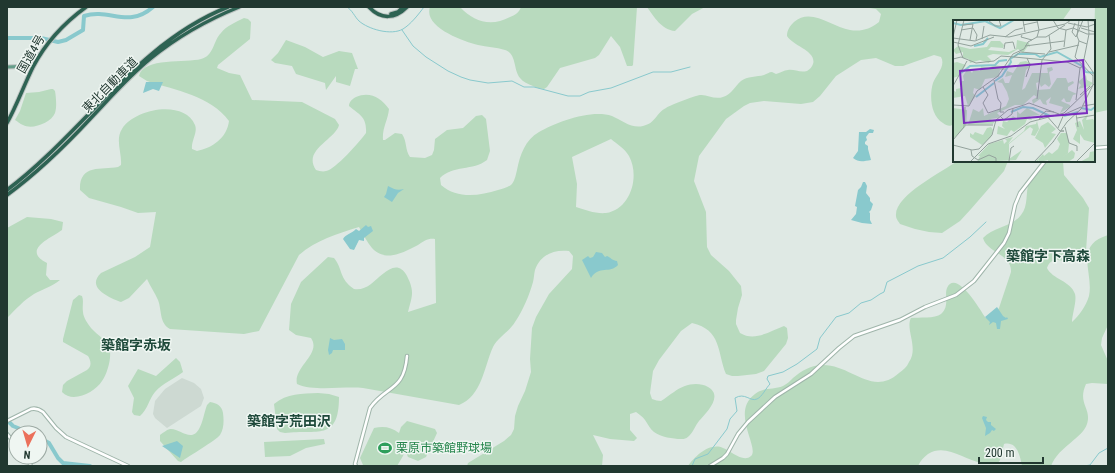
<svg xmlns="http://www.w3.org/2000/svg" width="1115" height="473" viewBox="0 0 1115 473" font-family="'Roboto Condensed','Noto Sans JP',sans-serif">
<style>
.built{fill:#cdd9d2}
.green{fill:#b8dabe;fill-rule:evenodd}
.water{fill:#89c9cd}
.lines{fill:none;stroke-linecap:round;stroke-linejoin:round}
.stream{stroke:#89c9cd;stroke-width:1}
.river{stroke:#89c9cd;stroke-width:4}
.secondary-casing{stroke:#9fb5aa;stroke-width:4.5}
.primary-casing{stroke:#bcc3c1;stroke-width:5}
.highway-casing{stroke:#bcc3c1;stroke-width:5.5}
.secondary{stroke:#fff;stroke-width:2.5}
.primary{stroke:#659d89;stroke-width:3}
.highway{stroke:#2e6353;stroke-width:3.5}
.labels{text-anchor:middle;stroke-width:3;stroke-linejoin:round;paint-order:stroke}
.street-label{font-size:12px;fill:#213830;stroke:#eff6f2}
.leisure-label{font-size:12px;fill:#27864d;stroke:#eff6f2;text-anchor:start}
.quarter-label{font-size:14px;font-weight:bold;fill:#1e493a;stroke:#eff6f2}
.inset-river{fill:none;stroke:#89c9cd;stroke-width:2}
.inset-road{fill:none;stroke:#93a29c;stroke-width:1}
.view{fill:#7b2cbf;fill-opacity:0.15;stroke:#7b2cbf;stroke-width:2}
.inset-edge{fill:none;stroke:#213830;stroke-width:2}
</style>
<rect width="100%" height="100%" fill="#dfe9e4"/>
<path class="built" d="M182,378L194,383L201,389L204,398L201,406L167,428L155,418L153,414L155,401L165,389Z"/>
<path class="green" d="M430,7H460C474,22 491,27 510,17C515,15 519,13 521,7H637L633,65L632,66H627L620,47L611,36L599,55L595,58L560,68L547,87L544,89C540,89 537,88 533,86C528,84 523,82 520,78C513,69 517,54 505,50C496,47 487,47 478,45C463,41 423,27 430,7Z
M647,7H705L692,14L675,31C662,30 654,17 647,7Z
M863,7H1072L1062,21H954V124C950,127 947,126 943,123C931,116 929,96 933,83C936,75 946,66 941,57L934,55L903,66H895L876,58L861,60L836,76L820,96L813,102L801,104L764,101L750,103L744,106L726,119L699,156L694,181L706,212L707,247L711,255L729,271L741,286L742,295L738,308L736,320V324L740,333C755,342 770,331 784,326L787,328L788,338L786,344L764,371L756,374L738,376H732L726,374C717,352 722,330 692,323L681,331L659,360L653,371L650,393L652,399C655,400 658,401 661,401C665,399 670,394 674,392C683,385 697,381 708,387C724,396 706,413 699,421C694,427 691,440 681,439C673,439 661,437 654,432C650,429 648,424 645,420C643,417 639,414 636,412L630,414V430L637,438L634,441L610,439L593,435L603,455L602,466H467L468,463L504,441L511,435L514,429L515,416L518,406L525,391L531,372L530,359L532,328L536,317L549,294L572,269L573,256L569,251C554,249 540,255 535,270C534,274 534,278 533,282C529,296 523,310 515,322C510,331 498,337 493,347C484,367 482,396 459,405L363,388C343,386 315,392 297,384C293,367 322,354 311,338L296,335L289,330L291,304L301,282L328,257L334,258C343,269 339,279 354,289C360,290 366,288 371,284C381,277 396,256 407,276C415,292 412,296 408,312L436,303L435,239C428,238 424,241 418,245C404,252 386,263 372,248C367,242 363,234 359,227C337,234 316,240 299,255L259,331L244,334L170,329C159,323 162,310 158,300C155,293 150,286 147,279L129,298L121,302C111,298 85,288 101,273L135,257L150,247L156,212L138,213L121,207L89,198L80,190C79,164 101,170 118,167L121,165C122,153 115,140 122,129C134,109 184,99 195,125C198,132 191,141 192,149L197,151C212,148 227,138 229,121C211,96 175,90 147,81L139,76C143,57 187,63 201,59C214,56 213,41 221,33C226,26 236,22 244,18L248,19L251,22L250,39L218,65L217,68L229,73L240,75L252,100L302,102L335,119L339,125C336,139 302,150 316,170C319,171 323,172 326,171C335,170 360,141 366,133C367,117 360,115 349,106C349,102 352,99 356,97C370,91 381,98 389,109C388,120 382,128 383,140H385L395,133L402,134C407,141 405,150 410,157L425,158L432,155L434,150L435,139L447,130L463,128L476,116L482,115L486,119L490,151L487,160C473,171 453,165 440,178L441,185C457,199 479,196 498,190C502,189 509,187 512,184C515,180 516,174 517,170C520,155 525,140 539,132C557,122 591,109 612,116C621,120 632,129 643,126C656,123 656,113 666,108C671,105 694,96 700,95C707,94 714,100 723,97C732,94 735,86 741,81C747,76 757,77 764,75C767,74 769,72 772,72L776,74C780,73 784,70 788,70C794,69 800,73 807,71C810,69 812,67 813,64C817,51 793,46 787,36C787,30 790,26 794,22C811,7 832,27 850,30C861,32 870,29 879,22L881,14L876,9ZM611,139C617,144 625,149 629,156C640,176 631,209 606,213C596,214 585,210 576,207L577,184L572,157Z
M1095,7H1108V110L1094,113V38Z
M286,40L305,47L323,57L339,51L352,53L358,69H355L350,86L336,82V76L326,90L325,83L296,74L292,66L275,63L271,60L278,53Z
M51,89H53L55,91C56,97 57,107 55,113C51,123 32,130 23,125C20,124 17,121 15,120L20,111L26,93L39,92Z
M957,161H1008L1004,171L971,209L960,221L942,233L929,232L915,229L900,224C899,222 896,219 896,216C894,195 943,172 957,161Z
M1043,161H1063L1064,175L1083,198L1089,208L1086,251L1081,261C1071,267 1052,251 1047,268C1052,279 1071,281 1075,294C1077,301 1072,315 1072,322C1079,316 1086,306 1089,296C1094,272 1073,246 1108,235V325L1102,338L1101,345L1108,361V384L1092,383L1086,384C1077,404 1092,408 1087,424C1082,439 1059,446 1051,466H1022C1020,456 1017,441 1004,444L1000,460L998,463C993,464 987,464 982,463C964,460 946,443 928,454C924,457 920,461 918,466H688C695,456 710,442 723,448C731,451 743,463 751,456C760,448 730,412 755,394C763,387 774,390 783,386C787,384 790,381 793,378C801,371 811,365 823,365C852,365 872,397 899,373C903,370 907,367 909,362C919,348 905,329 911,318C919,317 935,319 941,314C950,306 944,296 947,288C956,268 981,311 985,317L986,318L996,312L999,308L1011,272C1012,254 987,253 983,238C993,227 1012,227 1021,215C1029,205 1025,193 1029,182C1031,175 1039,167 1043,161Z
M27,217L51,219L63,222L62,230C51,238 21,250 47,263L46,275L50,280H60C51,287 43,289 34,294C24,300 16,309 7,318V228Z
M79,295L82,296C84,301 82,306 83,312C83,317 88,324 91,328C97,335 109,341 110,352C111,360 107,374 102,381C95,392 73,404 62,392L63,385L67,381L87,370C92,366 91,361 88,356L63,342V339L73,300Z
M176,358L180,362L183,372C174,379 163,383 155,392C149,399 148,409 140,416L134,415L132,412L134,398L128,386L138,369L156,376Z
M318,393L329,394L339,397C339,442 317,429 285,433L280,432L277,429L274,404C287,393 302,394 318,393Z
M210,402C217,403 222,406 223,413C224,420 224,429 220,435C215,441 189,456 181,462L178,461L160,441V435C163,433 166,430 170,429C180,428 191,443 199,429C203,422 204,413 207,405Z
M407,421L435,429L437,433L426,457L418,461L408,457L405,450L403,456L397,466L363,465L360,458L374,428C384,426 391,427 399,433L401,427Z
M324,439L325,444L306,448L290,456L265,457L264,442Z"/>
<path class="water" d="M146,82H163L159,91L153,89L143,93Z
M870,129L874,130L873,133H869L866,137L867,140L865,142V144L868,146V149L871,160C864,161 859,163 853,158L858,151L859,132H866Z
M863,182H865L867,186L866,193L870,198V201L873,204L871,210L869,212L870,213V220L872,224L862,223L851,220L856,214L857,207L855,206L858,190L861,187Z
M388,186C394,189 397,191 404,189L398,193L392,202L384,197L386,194Z
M366,225L368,227L371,226L373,231L364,238V241L359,240L354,250L350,249L343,239C346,234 351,234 356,229L359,231Z
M596,252L602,253L605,257L607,256C610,257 613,261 617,261L618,265C610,274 599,265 591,278L582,260L588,256L590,258L593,257Z
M997,307L1003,316L1006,318L1007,317L1008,319L1001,321L1000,329H997L996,323L993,322L989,325L990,322L985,317Z
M330,338L334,340L342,339L345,344V350H333L332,353L329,355L328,350Z
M983,416L987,417L986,420L988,422H991V425L996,429L994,431L992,430L990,433L985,436L986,428L982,418Z
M177,441L183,446L180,458L162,446Z"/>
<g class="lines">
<path class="stream" d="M274,7H285
M347,7C353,11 354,16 359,21C368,29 391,36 403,29C411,24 418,15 424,7
M402,30L413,46L426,57L448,71L461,77L470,80L488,83L512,81L524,87H534L568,96H580L589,92L611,88L653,72H671L690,67
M692,466L695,459L708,454L727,429L730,419L737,411L735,398C745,392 750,402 757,399C762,397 766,388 770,384L767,379L768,376L783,372L797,364L817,349L820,338L836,317L849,313L861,303L871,300L880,294L884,292L887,282L891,280L918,266L943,258L970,237L986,222
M1084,466L1090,465L1099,453L1108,448"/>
<path class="river" d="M7,38H41L58,42L66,40L83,30L84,16C110,8 128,29 153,7
M7,420L13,426L30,433
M40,438L49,443L58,458L63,463L90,466"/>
<g class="secondary-casing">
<path id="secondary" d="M1094,148L1108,147
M7,421L31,409C35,408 39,409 43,412L56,428L66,437L128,466
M7,434L16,445
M26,457L31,466
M356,466L355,464L370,408C386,385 404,392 407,356
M710,466L723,458L727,454L738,434L748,422L775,397L811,374L839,348L854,336L900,320L925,307L956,295L974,281L1004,243L1009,233L1015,205L1020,193L1045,161"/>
</g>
<g class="primary-casing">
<path id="primary" d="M7,67L33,66"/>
</g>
<g class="highway-casing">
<path id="highway" d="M369,7C381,20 395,19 407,7
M391,14L398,12L403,7
M7,123C17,105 24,85 33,67C46,42 64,23 86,7
M7,190C83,133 137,43 228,7
M7,195C37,173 64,147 90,119C109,99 128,77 150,59C177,37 207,20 239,7"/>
</g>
<use href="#secondary" class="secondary"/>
<use href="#primary" class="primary"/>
<use href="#highway" class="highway"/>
</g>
<defs>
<g id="stadium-bare" transform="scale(1.08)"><path d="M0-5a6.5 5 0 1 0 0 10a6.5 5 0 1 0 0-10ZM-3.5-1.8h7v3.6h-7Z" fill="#2e9e5b" stroke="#eff6f2" stroke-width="2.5" paint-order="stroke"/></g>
</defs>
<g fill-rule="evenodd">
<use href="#stadium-bare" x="385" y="448"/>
</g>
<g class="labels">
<g class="street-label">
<text transform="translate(31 54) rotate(-60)" y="4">国道4号</text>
<text transform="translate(110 85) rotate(-45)" y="4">東北自動車道</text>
</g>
<g class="leisure-label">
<text x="396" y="452">栗原市築館野球場</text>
</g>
<g class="quarter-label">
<text x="1048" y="261">築館字下高森</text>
<text x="136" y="350">築館字赤坂</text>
<text x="289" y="426">築館字荒田沢</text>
</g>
</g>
<g transform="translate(953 20)">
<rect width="142" height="142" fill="#dfe9e4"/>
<path d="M64,20L76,23L77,27L75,26L70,33L65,29L55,35L40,34L34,36L38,40L36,43L27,40L17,43L16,39L10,38V32L3,34L0,30L5,26L17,29L34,27L38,21H47L51,25L50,28L38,27L35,30L56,32L63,29ZM73,41L79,44L73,50L69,70L72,68L79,53H95L94,48L99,47L100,50L96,52L98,64L96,67L92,64L88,67L86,62L83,63L84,70L97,69L104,58H113L115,63L120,61L121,63L115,67V70L124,74L120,75L117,82H113L111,78L108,81L117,85V87L107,93L110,87L96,83L98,77L93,81L94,85L90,84L87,79L80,84L79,80L84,77L81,75L70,85H62L44,93L47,96L44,98L37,99L42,101L40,104L15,105L20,89L26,92L30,88L31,96L53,86L56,79L54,72L49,63L44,62L50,58L52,63H56L59,55L52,57L54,51L60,53L67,42ZM4,42L13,45L6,56L0,58V43ZM41,45L54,47L52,50H47L46,57L32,59L27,70L21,68L20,73L23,76L15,86L12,76L0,78V70L3,72V69L8,68L7,61H11L10,56L15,48L19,53L20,51H27L28,46L36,48ZM133,55L134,60L140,63L137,66L125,69L128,65L125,62ZM0,88L14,90V93L13,106L0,119ZM74,88L87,95L77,96L79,100L74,99L72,104L61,112L58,110L54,116L44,114L45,106L52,109L49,106L50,101L54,102L60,96L64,99V91L67,94ZM135,94L133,100L140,99L142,102V123L131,120L127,114V124L120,119L124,110L122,103L127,101L131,110L129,100ZM84,101L86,109L82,116L78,115L80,109L77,107L56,124V139L69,130L63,140L24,142L27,136H25L36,124L50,120L51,124L54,121L52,119L60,117L55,124L71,111L73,106L83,104ZM95,102L103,109L98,113L103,114L92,128L90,123L82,118L88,106ZM38,107L40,110L38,117L29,125L17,117V113L20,115L22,112L30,115L34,108ZM108,113H114L116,124L115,133L110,137L119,130L122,133L121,138L115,142H95V140L86,142V139L85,142H82L90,134L91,136L96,132L97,135L96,132L99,134L105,129L107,124L104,119ZM142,131V142H127L136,137L137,132Z" fill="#b8dabe"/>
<path class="inset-river" d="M32,1L47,8L61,0M0,3L8,5L33,1M21,26L30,24L35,18M57,39L65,34H82L87,37L104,32L129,46L133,52L142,53M8,53L17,46L42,45L46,41L54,40M42,61L49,56L58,42L57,39M23,77L41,63M128,88L138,90L142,87M58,92L70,87L80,88L97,96M111,96L125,92"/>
<path class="inset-road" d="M35,0L42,6H48L46,0M70,0L72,12M84,0L86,10L84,17M100,0L105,8L113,10L120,8L134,14H142M126,0L124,16L126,21L134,24M127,0L142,1M115,3L134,7L142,4M122,3L119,12L123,17L130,0M10,5L20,4L17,20M70,5L84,2M20,8L24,15L23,20M128,8L142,12M8,10L20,8M69,15L68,17L79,20M0,17L4,0M52,17L62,10L70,8M0,18L22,21L37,15L56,17L112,4L118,0M29,19L31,6M126,21L122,37L140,56M0,22L18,26L41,17M72,26L111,21M111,27L113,10M51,29L52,23L60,22L62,29M96,32L126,25M61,37L67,32L92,34M10,38L5,25L11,0M0,39L8,37L23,43L41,41L48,36L61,37L114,42L127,48L130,46M73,57L77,45L74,38M41,60L45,79L48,83L47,92H51M0,66L14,41M30,67L35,75L30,83L35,93L47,89M127,75L137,66M84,79L89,40L98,29L96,15M123,80L127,48M0,85L16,86L24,71L45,56L60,34L71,29L75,22L84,17H93L112,5M130,86L142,84M112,94L128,87M123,94L125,107M47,96L51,100L59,94L60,89M86,97L93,91L101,92M124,98L142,95M86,99L93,95L107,111H111H108M12,105H40M112,107L116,123L124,126V131M105,108L111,94M0,120L11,107L12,87M100,122L114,102L128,89L140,65V52L131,39L136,14L135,0M0,125L19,130L26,129L39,115L43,100L55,90L71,85L76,83L106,94M18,130L19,136L25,140L36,135L43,138V142M56,141L58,128L61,126M17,142L35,124L58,116L77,102L111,93L142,63M81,142L101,121M123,142L142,123"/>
<path class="view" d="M130,40L134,93L11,103L7,51Z"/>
<rect width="142" height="142" class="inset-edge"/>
</g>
<rect width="1115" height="473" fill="none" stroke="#213830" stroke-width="16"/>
<g transform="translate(28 445) rotate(185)"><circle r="19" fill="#eff6f2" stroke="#9daaa4"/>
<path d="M0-3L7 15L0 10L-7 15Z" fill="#eb705b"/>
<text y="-6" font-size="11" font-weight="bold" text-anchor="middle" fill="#213830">N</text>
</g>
<path d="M979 457v6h64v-6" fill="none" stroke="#213830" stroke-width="2"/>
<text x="985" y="457" font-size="12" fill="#213830" stroke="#eff6f2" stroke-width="3" paint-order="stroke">200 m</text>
</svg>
